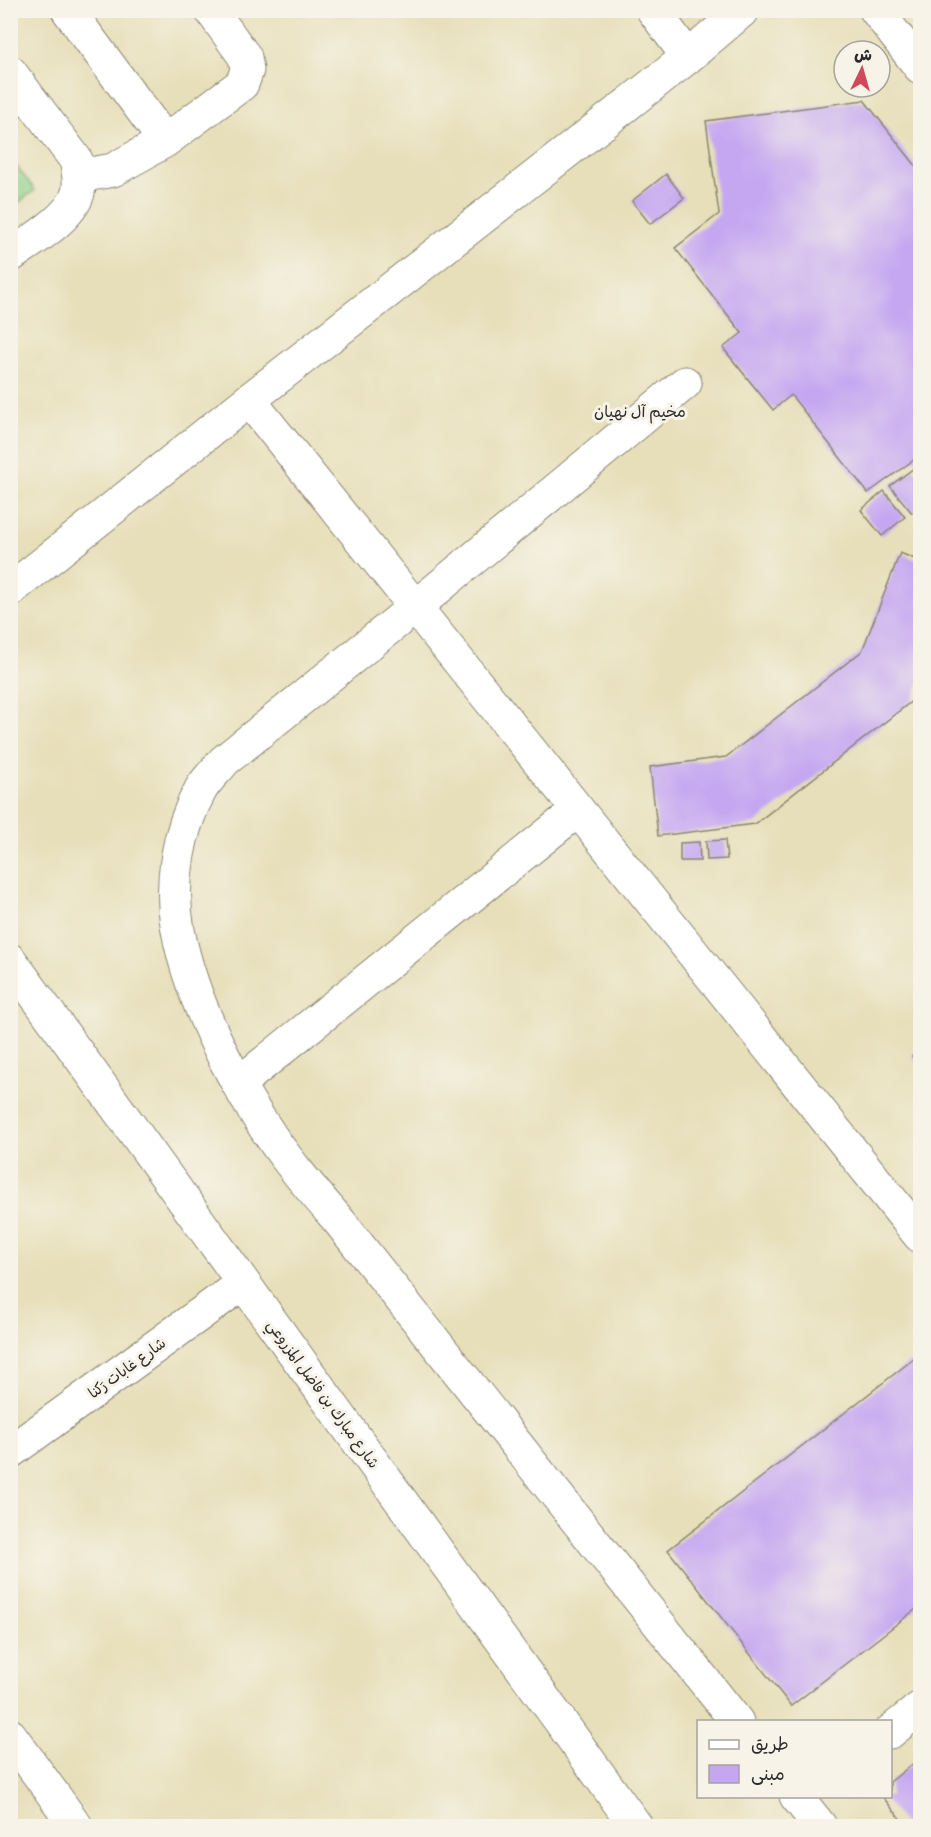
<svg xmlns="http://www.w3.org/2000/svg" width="931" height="1837" viewBox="0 0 931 1837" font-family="Pangolin,'Playpen Sans Arabic',sans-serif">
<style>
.green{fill:#93d38a;stroke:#5f7f5a;stroke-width:1.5}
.building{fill:#c5a7f1}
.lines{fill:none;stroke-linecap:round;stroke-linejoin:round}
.minor-casing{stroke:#898572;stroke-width:35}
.minor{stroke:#fff;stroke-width:33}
.labels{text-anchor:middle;stroke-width:6;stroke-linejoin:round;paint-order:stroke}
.street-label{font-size:15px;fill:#2b2b2b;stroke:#f7f3e8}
.neighbourhood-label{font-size:16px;fill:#2b2b2b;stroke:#f7f3e8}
</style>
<rect width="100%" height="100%" fill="#f7f3e8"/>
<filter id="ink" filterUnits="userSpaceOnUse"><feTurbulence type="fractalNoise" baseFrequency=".0167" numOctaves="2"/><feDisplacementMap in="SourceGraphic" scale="12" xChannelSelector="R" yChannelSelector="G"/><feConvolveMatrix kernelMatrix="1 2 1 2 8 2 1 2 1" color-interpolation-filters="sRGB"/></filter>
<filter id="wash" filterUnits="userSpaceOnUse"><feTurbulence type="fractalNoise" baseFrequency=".008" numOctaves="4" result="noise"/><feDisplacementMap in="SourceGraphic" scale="24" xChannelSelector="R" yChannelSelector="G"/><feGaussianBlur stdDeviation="1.35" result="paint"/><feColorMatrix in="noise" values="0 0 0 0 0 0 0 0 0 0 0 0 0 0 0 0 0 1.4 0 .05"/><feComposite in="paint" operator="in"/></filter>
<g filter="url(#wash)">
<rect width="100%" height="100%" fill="#e7dfb9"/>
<path class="green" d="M10,158L35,190L11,208H10Z"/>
<g id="blocks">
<path class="building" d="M864,100L920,171V461L915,459L868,493L791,395L773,410L723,348L742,333L675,248L719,214L706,121Z
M666,174L684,198L650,224L632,201Z
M914,468L920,476V506L912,513L890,486Z
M884,491L905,517L882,536L861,510Z
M900,553L920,561V680L913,700L755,824L658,836L650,767L726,757L862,651Z
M725,840L727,859L707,860L706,841Z
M699,842L700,861H680V843Z
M920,1049V1066L912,1056Z
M920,1354V1606L791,1706L668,1550Z
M920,1758V1826H906L882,1796H890V1782Z"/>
</g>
</g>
<g filter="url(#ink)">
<use href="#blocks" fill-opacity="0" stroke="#898572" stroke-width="1.5"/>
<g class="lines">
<g class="minor-casing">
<path id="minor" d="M68,10L165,141
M653,10L688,57
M876,10L920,67
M10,72L76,160C78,171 81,181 78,193C71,218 31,241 10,256
M80,176L113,170L165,141L242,84L247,70L245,57L211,10
M685,383L415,607L224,761C217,770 207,779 201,789C178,830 169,883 178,930C190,996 230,1077 268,1132C289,1164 314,1192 339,1221L737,1722
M249,400L920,1236
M10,590L249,400L688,57L743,10
M10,960L636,1826
M238,1084L578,810
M10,1452L243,1283
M890,1732L920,1708
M10,1735L76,1826
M796,1796L820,1826"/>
</g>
<use href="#minor" class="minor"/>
</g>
</g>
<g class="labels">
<g class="street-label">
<text transform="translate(127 1368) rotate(-36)" y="5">شارع غابات رَكنا</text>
<text transform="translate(323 1394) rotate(54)" y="5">شارع مبارك بن فاضل المزروعي</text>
</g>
<g class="neighbourhood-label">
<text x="640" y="417">مخيم آل نهيان</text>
</g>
</g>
<rect width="931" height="1837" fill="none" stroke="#f7f3e8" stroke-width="36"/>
<rect x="697" y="1720" width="195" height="78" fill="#f7f3e8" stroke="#a5a39c" stroke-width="1.5"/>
<rect x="709" y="1740" width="30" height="9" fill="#ffffff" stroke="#a5a39c" stroke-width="1.5"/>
<text x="751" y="1750" font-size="18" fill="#2b2b2b">طريق</text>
<rect x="709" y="1765" width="30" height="18" fill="#c5a7f1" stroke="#a5a39c" stroke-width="1.5"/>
<text x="751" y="1780" font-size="18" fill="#2b2b2b">مبنى</text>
<g transform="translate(862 69) rotate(5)"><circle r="28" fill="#f7f3e8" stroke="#a5a39c" stroke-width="1.5"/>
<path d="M0-4.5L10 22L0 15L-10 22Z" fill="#d1495b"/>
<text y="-9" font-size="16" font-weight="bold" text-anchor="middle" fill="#2b2b2b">ش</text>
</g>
</svg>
